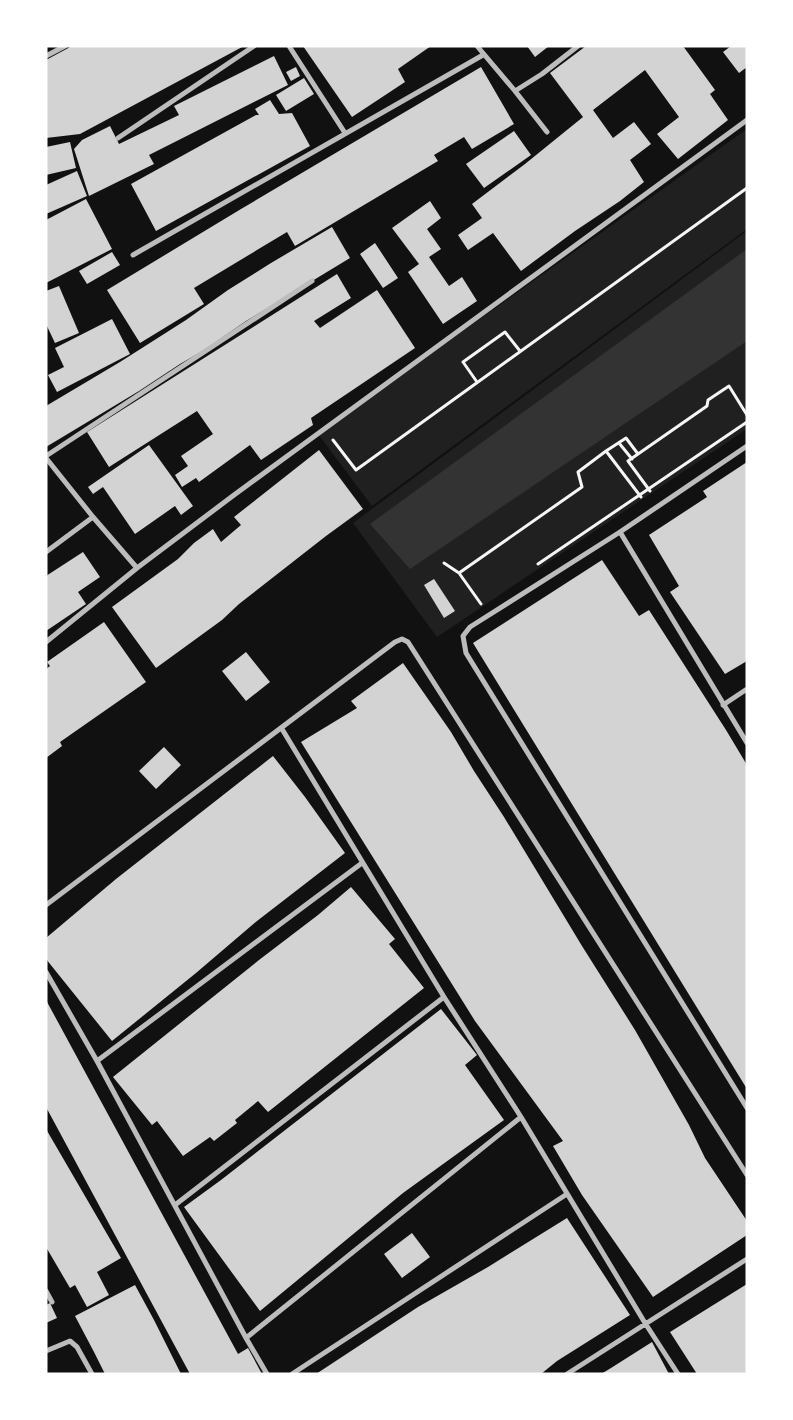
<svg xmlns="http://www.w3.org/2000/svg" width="793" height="1420" viewBox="0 0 793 1420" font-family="'Sofia Sans Condensed',sans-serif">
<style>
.green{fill:#202020}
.water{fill:#333}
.building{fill:#d3d3d3}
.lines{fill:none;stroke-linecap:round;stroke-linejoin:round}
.path{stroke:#f5f5f5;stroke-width:3}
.minor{stroke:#bcbcbc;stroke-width:5}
</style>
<rect width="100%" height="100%" fill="#111"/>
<path class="green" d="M747,129V229L372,506L318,434Z
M747,231V429L437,637L353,523Z"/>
<path class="water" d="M747,249V341L410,569L370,524Z"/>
<path class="building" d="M72,46H244L80,134L46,138V60Z
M303,46H431L398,69L405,82L352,117Z
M527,46H549L535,57Z
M586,46H683L715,90L710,94L728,120L678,159L657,134L679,117L645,70L593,110L613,138L634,122L651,144L630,160L644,182L620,201L575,231L521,271L493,233L468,250L458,235L482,218L472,204L525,164L583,117L550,73Z
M731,46H747V67L739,73L723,52Z
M274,56L288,85L149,155L154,164L89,196L74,149L82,140L110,126L119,144L179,115L174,106Z
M296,67L300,76L291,81L286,72Z
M481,67L514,124L472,149L464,137L434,155L438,161L295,246L287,232L194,288L204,304L140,343L107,290L241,209Z
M304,78L314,94L286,111L276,95Z
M270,100L279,114L292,113L310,146L156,231L131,184L256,115H259L255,109Z
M514,131L531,155L484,188L466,164Z
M70,142L76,168L46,175V147Z
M77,171L87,196L46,214V185Z
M86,199L112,249L46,283V220Z
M430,201L441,218L427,229L441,249L429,257L449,286L462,277L477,301L443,324L408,272L419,264L392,228Z
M332,227L350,258L246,321L204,350L180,364L139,391L46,447V406L120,362L186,320L228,290L271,263Z
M375,243L398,278L383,288L360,254Z
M112,252L120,265L87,284L79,271Z
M337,274L351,298L314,321L320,328L377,290L415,348L311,418L313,425L261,460L250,445L199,482L196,478L182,487L175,475L188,466L181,456L213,434L197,411L109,467L87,432Z
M59,286L79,333L55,343L46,324V291Z
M112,319L130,354L57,392L48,375L64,367L55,348Z
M149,445L193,506L181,515L175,506L135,534L103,487L93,494L88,487Z
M319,450L363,509L326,536L239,604L222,620L156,668L112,607L178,559L194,543L213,529L221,542L241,525L234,517Z
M747,462V661L725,674L670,592L679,586L649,535L707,497L703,491Z
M83,552L100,577L78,592L86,604L46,631V576Z
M602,560L639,616L649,610L726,730L747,765V1089L473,643Z
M434,579L455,611L444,618L424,585Z
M104,622L146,682L60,742L62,746L46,758V669L50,666L47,662Z
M246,652L270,682L246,701L222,671Z
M403,663L451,732L474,771L504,817L582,946L635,1030L689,1125L705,1158L747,1221V1235L653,1297L582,1195L553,1146L563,1141L475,1021L301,742L357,708L351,701Z
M164,747L181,765L156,789L139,771Z
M273,756L305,797L345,853L257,921L196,973L112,1041L46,959V938L116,879Z
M351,887L395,939L389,944L424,988L268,1112L258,1101L235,1120L237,1123L214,1141L210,1137L183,1156L157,1121L152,1125L113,1077L259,960L318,915Z
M46,1000L238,1354L248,1348L262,1374H190L46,1107Z
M441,1009L477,1055L465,1065L504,1120L403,1193L260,1311L184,1207L221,1180Z
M46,1129L121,1258L97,1272L109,1295L87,1307L75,1285L70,1288L46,1247Z
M567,1218L630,1315L557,1361L541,1374H316L418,1307L488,1267Z
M412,1233L430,1257L402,1278L384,1254Z
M747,1284V1374H697L670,1332Z
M135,1285L154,1320L181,1374H105L94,1352L75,1316Z
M50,1303L57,1318L46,1323V1305Z
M652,1342L669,1374H601L611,1368Z"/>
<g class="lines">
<path class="path" d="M477,382L463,362L505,332L520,351
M333,440L356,470L747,188
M619,443L632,459
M638,454L626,438L606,451L641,497
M650,491L628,461L707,406L708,400L729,386L747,415
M444,563L459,573
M538,564L747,422
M481,604L459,573L582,487L578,472L606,451"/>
<path class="minor" d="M289,46L345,133
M477,46L515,91L547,132
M46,56L65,46
M515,91L542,74L578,46
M118,138L254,46
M133,255L483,55
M747,446L620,532L470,627L463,636L466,653L747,1108
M46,456L312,281
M46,458L93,517L137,568
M620,532L747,743
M46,552L93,517
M46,642L137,568L234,495L747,120
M723,705L747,689
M282,729L444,997L521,1117L645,1323L678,1374
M46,905L395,642L402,639L408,642L747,1175
M46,972L97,1061L246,1338L267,1374
M97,1061L362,863
M175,1205L444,997
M46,1291L52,1302
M246,1338L521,1117
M46,1351L70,1341L77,1347L92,1374
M292,1374L567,1194
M567,1374L747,1259"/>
</g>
<rect width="793" height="1420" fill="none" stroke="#ffffff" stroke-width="95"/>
</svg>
